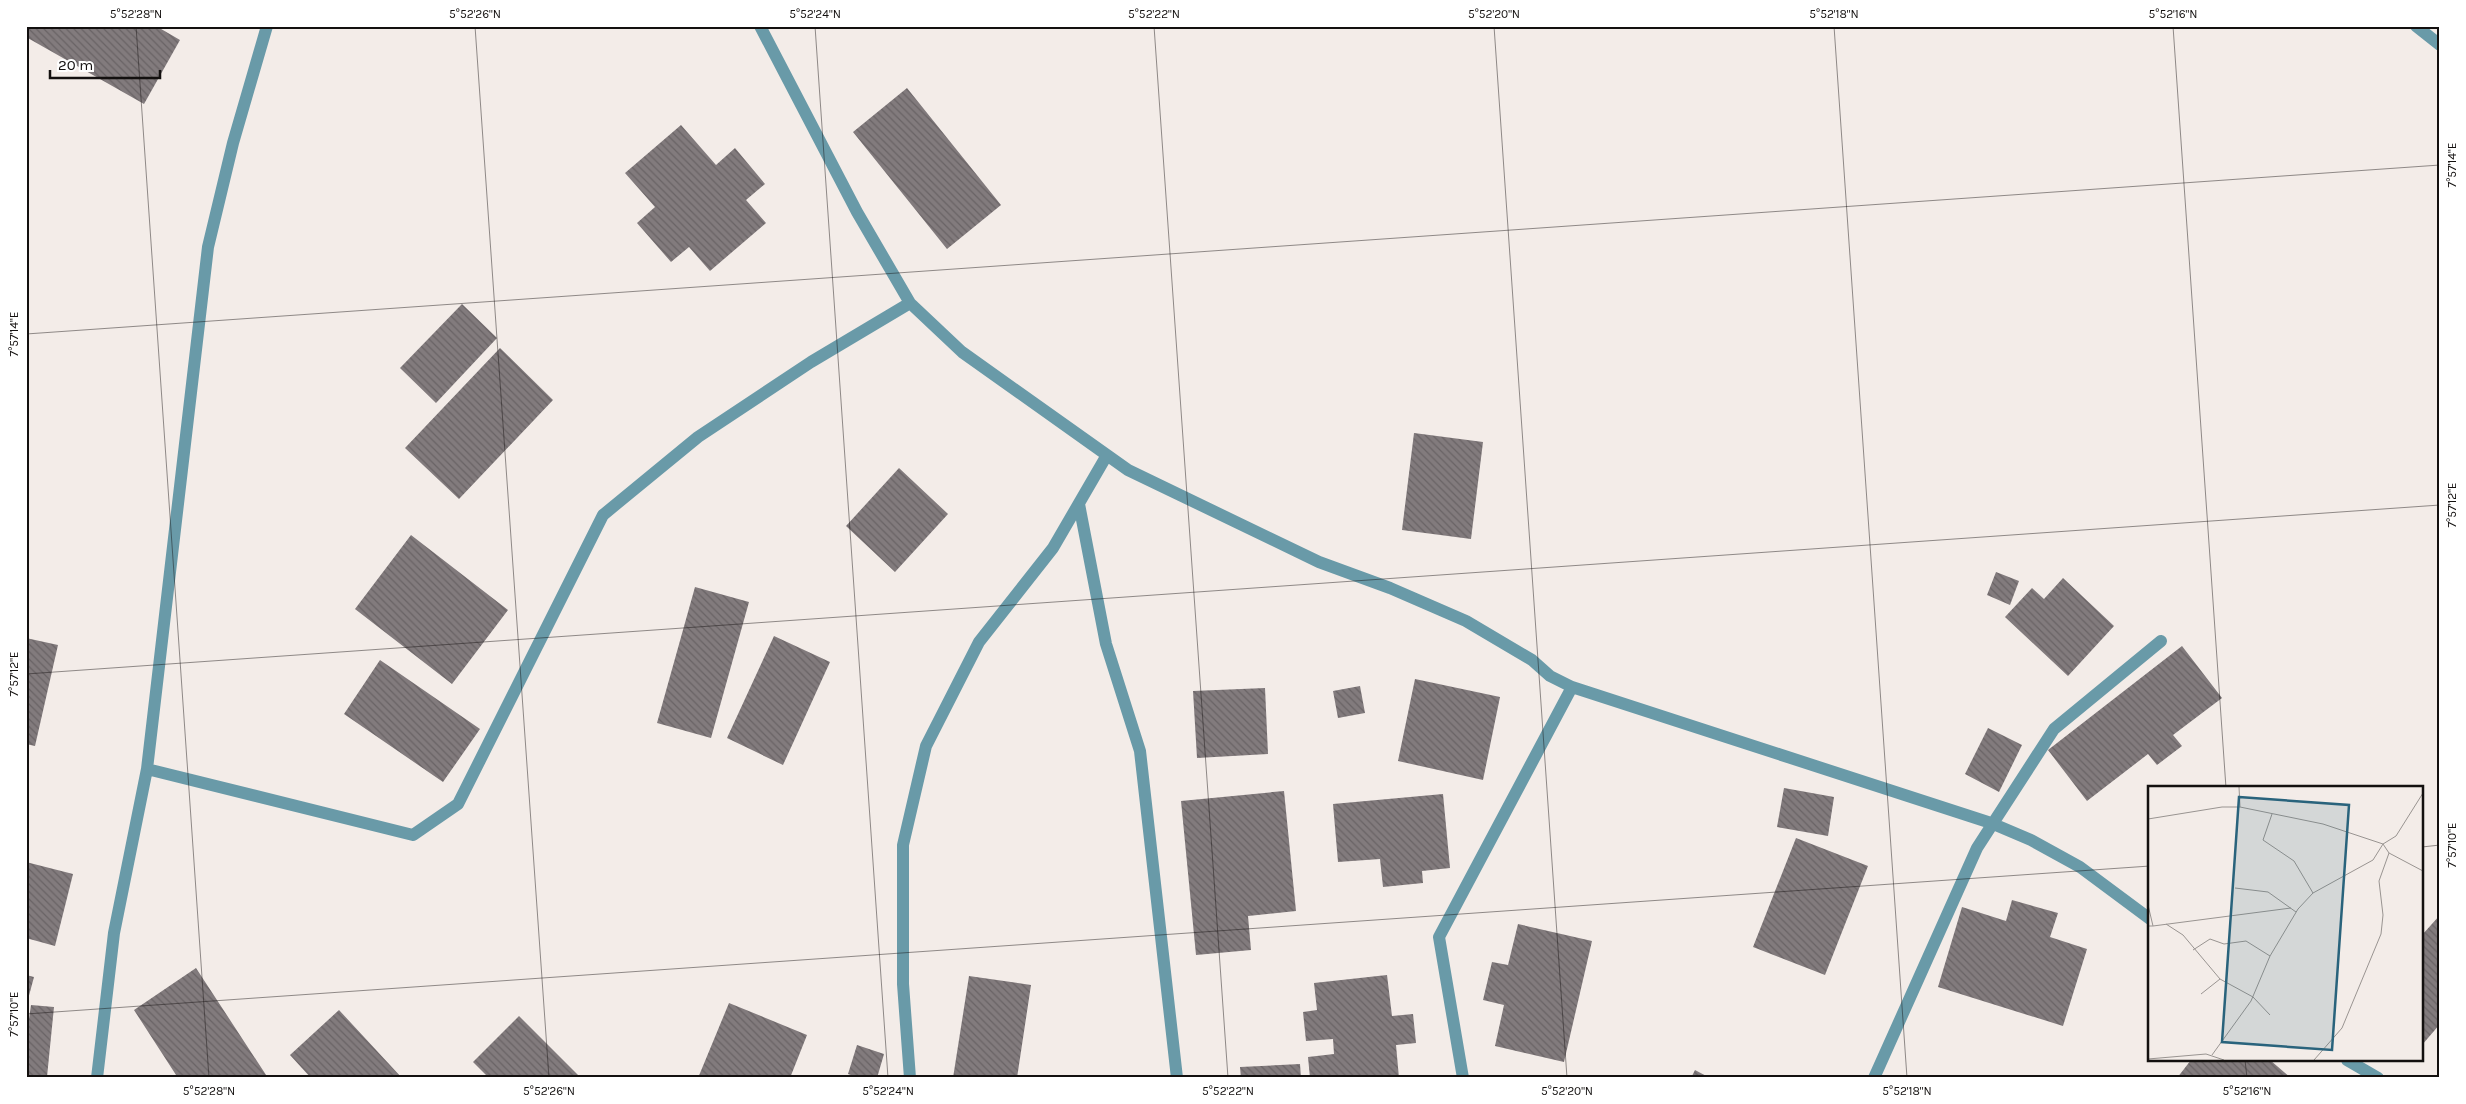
<svg xmlns="http://www.w3.org/2000/svg" width="2466" height="1104" viewBox="0 0 2466 1104" font-family="Karla,sans-serif">
<style>
.building{fill:url(#building-back-hatch)}
.lines{fill:none;stroke-linecap:round;stroke-linejoin:round}
.minor{stroke:#699aa8;stroke-width:12}
.ticks{fill:none;stroke:#13100f;stroke-width:1;stroke-opacity:0.45}
.inset-road{fill:none;stroke:#999491;stroke-width:1}
.view{fill:#29637c;fill-opacity:0.15;stroke:#29637c;stroke-width:2.5}
.inset-edge{fill:none;stroke:#13100f;stroke-width:2.5}
.neatline{fill:none;stroke:#13100f;stroke-width:2}
.ticks-label{font-size:12px;text-anchor:middle;fill:#13100f}
</style>
<defs>
<pattern id="building-back-hatch" width="6" height="6" patternUnits="userSpaceOnUse" patternTransform="scale(1.25)"><rect width="6" height="6" fill="#827b7d"/><path d="M-1 5l2 2M0 0l6 6M5-1l2 2" fill="none" stroke="#696365"/></pattern>
</defs>
<rect width="100%" height="100%" fill="#f3ece8"/>
<path class="building" d="M26,26H156L180,40L144,104L26,37Z
M907,88L1001,205L947,249L853,132Z
M681,125L716,165L735,148L765,184L746,200L766,223L710,271L689,247L671,262L637,223L655,207L625,173Z
M462,304L497,338L436,403L400,368Z
M500,348L553,400L459,499L405,448Z
M1414,433L1483,442L1471,539L1402,530Z
M899,468L948,514L895,572L846,526Z
M411,535L508,610L452,684L355,609Z
M1996,572L2019,581L2010,605L1987,595Z
M2063,578L2114,626L2068,676L2005,617L2032,588L2044,599Z
M695,587L749,602L711,738L657,723Z
M774,636L830,662L783,765L727,738Z
M26,638L58,645L35,746L26,744Z
M2182,646L2222,698L2173,735L2182,746L2157,765L2148,754L2087,801L2048,750Z
M380,660L480,729L443,782L344,714Z
M1415,679L1500,697L1483,780L1398,761Z
M1360,686L1365,713L1338,718L1333,691Z
M1265,688L1268,754L1197,758L1193,691Z
M1988,728L2022,745L1999,792L1965,774Z
M1784,788L1834,797L1828,836L1777,827Z
M1284,791L1296,911L1248,916L1251,950L1196,955L1181,801Z
M1443,794L1450,868L1422,871L1423,883L1383,887L1380,859L1338,862L1333,804Z
M1796,838L1868,866L1825,975L1753,947Z
M26,862L73,874L55,946L26,938Z
M2012,900L2058,913L2050,937L2087,949L2063,1026L1938,987L1962,907L2006,921Z
M2440,915V1024L2422,1045V935Z
M1518,924L1592,941L1564,1062L1495,1046L1504,1005L1483,1000L1492,962L1508,965Z
M196,968L268,1078H178L134,1010Z
M26,975L34,977L27,1003H26Z
M1387,975L1392,1016L1413,1014L1416,1043L1396,1045L1399,1078H1310L1308,1057L1334,1054L1333,1039L1306,1041L1303,1012L1317,1010L1314,983Z
M969,976L1031,985L1017,1078H953Z
M729,1003L807,1035L790,1078H698Z
M31,1005L54,1007L47,1077L26,1075V1039Z
M339,1010L402,1078H311L290,1055Z
M519,1016L581,1078H489L473,1062Z
M857,1045L884,1054L877,1078H860L848,1074Z
M2191,1060H2270L2291,1078H2177Z
M1300,1064L1301,1078H1241L1240,1067Z
M1695,1070L1710,1078H1691Z"/>
<g class="lines">
<path class="minor" d="M760,26L857,212L910,303L962,352L1128,470L1319,562L1390,588L1466,621L1532,660L1550,676L1572,687L1991,823L2031,840L2080,867L2150,919
M2416,26L2440,45
M1079,504L1106,644L1140,751L1177,1078
M147,769L413,835L458,804L603,515L698,437L811,362L910,303
M2347,1060L2378,1078
M97,1078L114,933L147,769L208,247L233,143L267,26
M910,1078L903,984V845L926,746L979,642L1053,548L1107,455
M1463,1078L1439,937L1572,687
M1874,1078L1977,848L2054,729L2161,641"/>
</g>
<path class="ticks" d="M136,26L209,1078M475,26L549,1078M815,26L888,1078M1154,26L1228,1078M1494,26L1567,1078M1834,26L1907,1078M2173,26L2226,788M26,334L2440,165M26,674L2440,505M2422,847L2440,845M26,1014L2150,866M2245,1060L2247,1078"/>
<g transform="translate(2148 786)">
<rect width="275" height="275" fill="#f3ece8"/>
<path class="inset-road" d="M91,1L92,21M124,28L115,54L146,75L165,107M0,33L74,21H92L175,38L235,58L248,50L275,7M235,58L241,67L275,85M87,102L120,106L148,126M0,119L5,140H0M18,138L35,149L72,193L105,211L122,229M5,140L143,122M45,164L62,153L76,158L98,155L122,170M53,208L72,193M64,269L103,215L122,170L150,123L165,107L225,74L235,58M0,273L58,268L76,274M166,274L194,242L233,148L235,129L231,95L241,67"/>
<path class="view" d="M91,11L201,19L184,264L74,256Z"/>
<rect width="275" height="275" class="inset-edge"/>
</g>
<rect width="2466" height="1104" fill="none" stroke="#ffffff" stroke-width="55"/>
<path d="M50 70v8h110v-8" fill="none" stroke="#13100f" stroke-width="2.5"/>
<text x="58" y="70" font-size="15" fill="#13100f" stroke="#ffffff" stroke-width="4" paint-order="stroke">20 m</text>
<rect x="28" y="28" width="2410" height="1048" class="neatline"/>
<g class="ticks-label">
<text x="136" y="18">5°52'28"N</text>
<text x="475" y="18">5°52'26"N</text>
<text x="815" y="18">5°52'24"N</text>
<text x="1154" y="18">5°52'22"N</text>
<text x="1494" y="18">5°52'20"N</text>
<text x="1834" y="18">5°52'18"N</text>
<text x="2173" y="18">5°52'16"N</text>
<text transform="translate(2452 165) rotate(-90)" y="4">7°57'14"E</text>
<text transform="translate(14 334) rotate(-90)" y="4">7°57'14"E</text>
<text transform="translate(2452 505) rotate(-90)" y="4">7°57'12"E</text>
<text transform="translate(14 674) rotate(-90)" y="4">7°57'12"E</text>
<text transform="translate(2452 845) rotate(-90)" y="4">7°57'10"E</text>
<text transform="translate(14 1014) rotate(-90)" y="4">7°57'10"E</text>
<text x="209" y="1095">5°52'28"N</text>
<text x="549" y="1095">5°52'26"N</text>
<text x="888" y="1095">5°52'24"N</text>
<text x="1228" y="1095">5°52'22"N</text>
<text x="1567" y="1095">5°52'20"N</text>
<text x="1907" y="1095">5°52'18"N</text>
<text x="2247" y="1095">5°52'16"N</text>
</g>
</svg>
